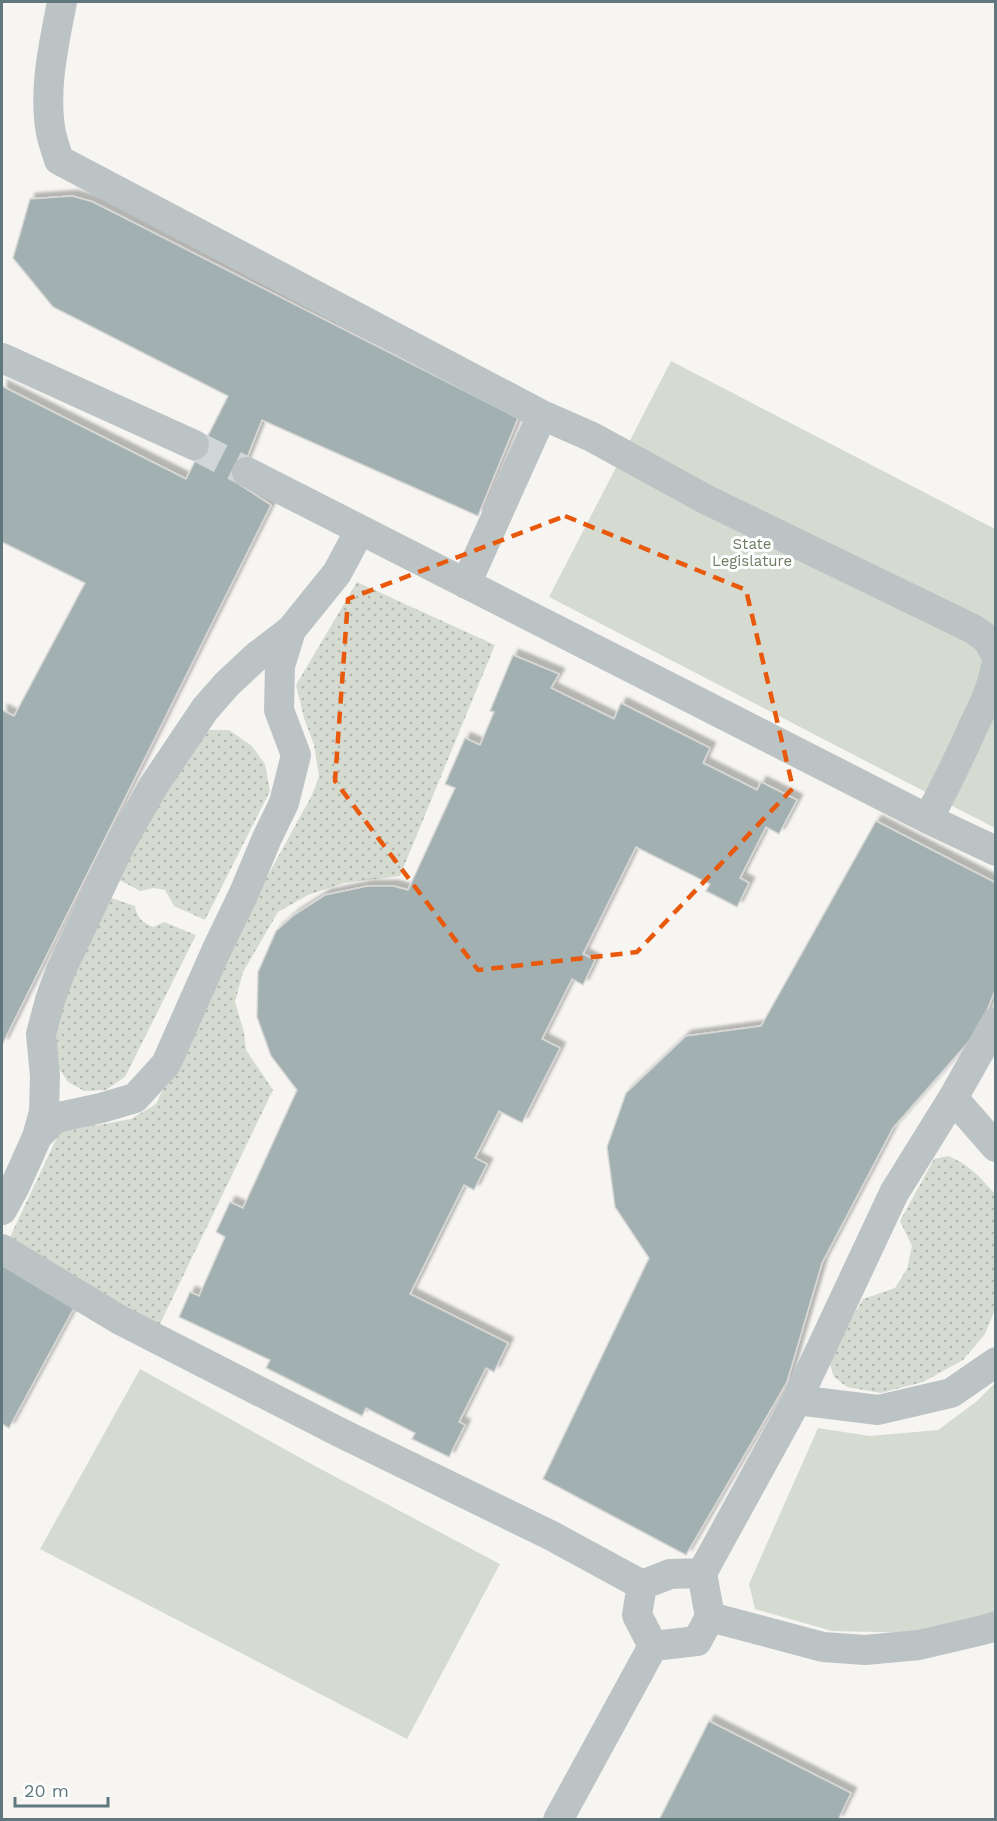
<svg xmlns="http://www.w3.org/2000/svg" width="997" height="1821" viewBox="0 0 997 1821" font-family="'Work Sans',sans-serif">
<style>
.grass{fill:url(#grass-dots)}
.park{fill:#d6dbd1}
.building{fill:#a2b0b2;stroke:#d7d7d5;stroke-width:1.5;filter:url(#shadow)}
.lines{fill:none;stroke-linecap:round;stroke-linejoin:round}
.minor-tunnel{stroke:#d0d6d5;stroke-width:30;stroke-dasharray:30 15;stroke-linecap:butt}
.minor{stroke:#bcc3c5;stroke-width:30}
.marked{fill:none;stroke:#e8590c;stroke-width:4.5;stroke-dasharray:12 8;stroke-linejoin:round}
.labels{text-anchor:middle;stroke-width:6;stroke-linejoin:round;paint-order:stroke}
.park-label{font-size:15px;fill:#6c7b62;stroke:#fff}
</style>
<defs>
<pattern id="grass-dots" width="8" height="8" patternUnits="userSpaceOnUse" patternTransform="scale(1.5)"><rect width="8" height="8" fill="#d6dbd1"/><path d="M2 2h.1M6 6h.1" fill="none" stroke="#b1b6af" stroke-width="1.8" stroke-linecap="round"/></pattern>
<filter id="shadow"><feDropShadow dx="5.5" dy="-5.5" stdDeviation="1.5" flood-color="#0004"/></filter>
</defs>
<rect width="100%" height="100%" fill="#f6f5f2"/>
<path class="grass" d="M357,582L495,645L400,876L344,883L308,895L278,912L243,972L235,1002L244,1032L246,1050L273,1090L159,1326L10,1237L60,1131L74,1126L98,1125L131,1119L156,1104L245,917L312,795L319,776L314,745L304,718L296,685Z
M210,730H229L252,746L265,764L270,791L205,920L174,906L165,890L154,888L140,891L112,876L184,743Z
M103,895L135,906C137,918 142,922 153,927L164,922L196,935L125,1077L106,1090L84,1091L68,1082L58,1067L47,1030Z
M948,1156C970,1165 980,1177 995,1194V1309L985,1334L963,1360L923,1382L881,1393L847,1387L834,1377L828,1358L863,1299L895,1288L907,1269L912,1246L900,1221L934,1159Z"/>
<path class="park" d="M671,361L995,529V828L549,597Z
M140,1369L315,1466L500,1564L407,1739L40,1549Z
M995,1383V1618L918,1633L832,1631L755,1609L749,1584L818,1428L870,1436L938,1430L976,1402Z"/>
<path class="building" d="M72,196L93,202L518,418L478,516L262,420L237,483L271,505L2,1045V710L14,716L85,583L2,542V386L186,479L228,396L53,307L13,258L30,199Z
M513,655L559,674L551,688L614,719L621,703L710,748L703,763L757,790L761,782L797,800L779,834L766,827L740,878L749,883L737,907L706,891L710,884L636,847L583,954L595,960L583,985L572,979L542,1039L560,1048L522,1123L499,1111L475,1158L487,1164L474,1190L464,1185L410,1294L508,1343L494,1372L486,1368L459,1422L465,1425L449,1457L412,1439L415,1433L366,1408L362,1416L266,1368L270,1360L179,1317L190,1292L199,1296L225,1237L216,1232L230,1202L243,1208L297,1090L271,1056L257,1017L258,972L276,931L294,915L325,895L368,886H393L408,890L455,788L445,784L465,738L480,745L494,712L490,711Z
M876,821L996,883V988L979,1030L893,1128L822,1263L787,1382L686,1555L543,1479L649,1258L615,1207L607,1147L626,1093L686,1036L761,1026Z
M2,1265L75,1306L9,1428L2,1424Z
M709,1721L851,1793L838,1820H659Z"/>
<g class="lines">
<path class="minor-tunnel" d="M194,445L247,472"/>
<path class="minor" d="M62,2C54,44 43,90 51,133C53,142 56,151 59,160L542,415L592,437L705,499L973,629L987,639L996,655
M2,358L194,445
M247,472L928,819L996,851
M466,584L542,415
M928,819C944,789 959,759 973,727C983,707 992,688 996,666
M953,1098L996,1147
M37,1137L55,1118L101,1108L135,1098L166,1064L217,949L244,893L267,838L284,803L296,755L279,710L280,666L291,630
M2,1210L15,1186L37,1137L44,1112L45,1076L41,1034L50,1000L61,970L121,843L154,785L205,709L227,684L257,656L291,630L337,573L360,530
M2,1249L120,1320L341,1433L552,1536L642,1585
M797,1400L878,1410L951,1393L996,1362
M702,1573L670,1574L642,1585L637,1615L653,1646L697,1641L710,1617L702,1573L797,1400L894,1193L953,1098L996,1022
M710,1617L823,1647L865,1650L919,1645L983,1630L996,1626
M558,1820L653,1646"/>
</g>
<path class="marked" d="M565,516L746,590L793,788L637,952L478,970L335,781L348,599Z"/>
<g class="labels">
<g class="park-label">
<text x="752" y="549">State<tspan x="752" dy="17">Legislature</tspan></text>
</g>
</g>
<rect width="997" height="1821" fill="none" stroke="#5f787e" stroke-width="6"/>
<path d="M15 1797v9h93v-9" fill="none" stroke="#5f787e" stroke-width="3"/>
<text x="24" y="1797" font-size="18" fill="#5f787e" stroke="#ffffff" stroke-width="4.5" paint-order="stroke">20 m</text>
</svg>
